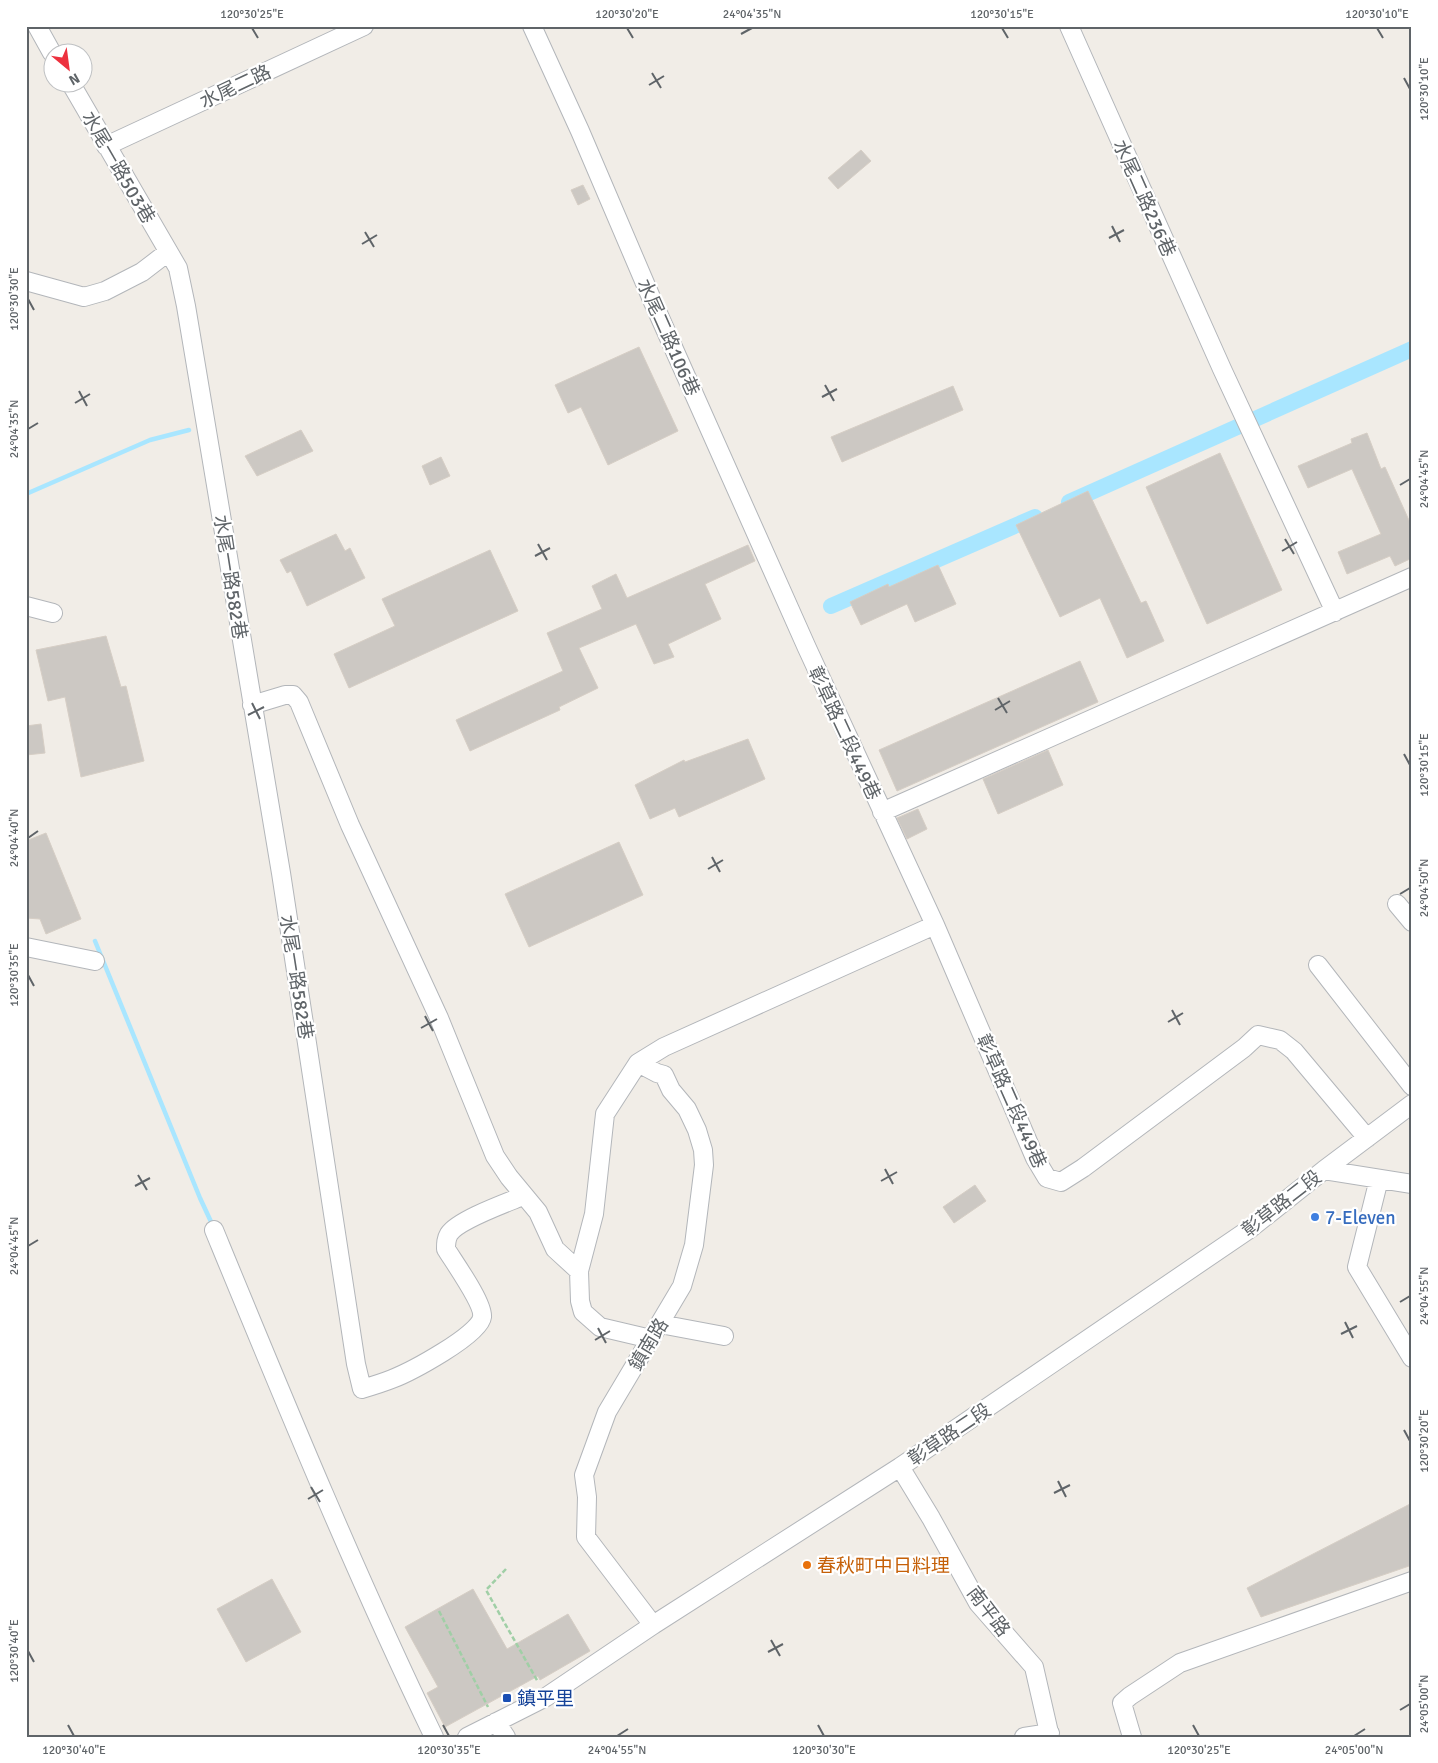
<svg xmlns="http://www.w3.org/2000/svg" width="1438" height="1763" viewBox="0 0 1438 1763" font-family="Signika,'Noto Sans TC',sans-serif">
<style>
.lines{fill:none;stroke-linecap:round;stroke-linejoin:round}
.stream{stroke:#a9e6ff;stroke-width:4.5}
.canal{stroke:#a9e6ff;stroke-width:16}
.building{fill:#ccc8c3;stroke:#d6cec5}
.minor-casing{stroke:#b3b6ba;stroke-width:20}
.path{stroke:#a0cfa6;stroke-width:2.5;stroke-dasharray:5 2.5;stroke-linecap:butt}
.minor{stroke:#fff;stroke-width:18}
.ticks{fill:none;stroke:#5f6468;stroke-width:2}
.shop-dot{fill:#3f7fe0;stroke:#fff;stroke-width:2}
.food-dot{fill:#e8710a;stroke:#fff;stroke-width:2}
.transit-dot{fill:#1a4fb4;stroke:#fff;stroke-width:2}
.labels{text-anchor:middle;stroke-width:4.5;stroke-linejoin:round;paint-order:stroke}
.street-label{font-size:19px;fill:#5f6468;stroke:#fff}
.shop-label{font-size:19px;fill:#366cbe;stroke:#fff;text-anchor:start}
.food-label{font-size:19px;fill:#c56008;stroke:#fff;text-anchor:start}
.transit-label{font-size:19px;fill:#164399;stroke:#fff;text-anchor:start}
.neatline{fill:none;stroke:#5f6468;stroke-width:2}
.ticks-label{font-size:12px;text-anchor:middle;fill:#5f6468}
</style>
<rect width="100%" height="100%" fill="#f1ede7"/>
<g class="lines">
<path class="stream" d="M26,494L150,440L189,430
M95,941L200,1198L213,1226"/>
<path class="canal" d="M1069,502L1412,349
M831,606L1035,517"/>
</g>
<path class="building" d="M861,150L871,161L838,189L828,178Z
M583,185L590,199L578,205L571,190Z
M639,347L678,431L608,465L581,407L568,413L555,385Z
M953,386L963,410L842,462L831,437Z
M301,430L313,451L257,476L245,456Z
M1367,433L1381,469L1385,467L1412,527V558L1395,566L1390,556L1347,574L1338,552L1381,534L1352,469L1308,488L1298,466L1352,443L1351,439Z
M1220,453L1282,590L1207,624L1146,487Z
M441,457L450,476L430,485L422,466Z
M1088,491L1141,603L1146,601L1164,641L1127,658L1100,598L1060,617L1016,525Z
M336,534L345,551L350,548L365,578L307,606L291,571L287,573L280,560Z
M748,545L755,561L705,584L721,619L668,644L674,657L654,664L636,624L579,648L598,688L559,707L560,710L470,751L456,720L563,671L547,633L602,609L592,586L616,574L627,598Z
M490,550L518,611L349,688L334,654L395,626L382,599Z
M938,565L956,604L915,622L907,604L861,625L850,602L888,584L889,587Z
M106,636L121,687L126,686L144,761L81,777L65,697L48,701L36,650Z
M1080,661L1098,702L897,791L879,750Z
M41,724L45,753L26,755V726Z
M748,739L765,779L679,817L675,808L650,819L635,785L684,760L685,762Z
M1048,750L1063,785L998,814L983,779Z
M918,809L927,829L907,839L897,818Z
M46,833L81,919L46,934L40,919L26,918V841Z
M619,842L643,895L529,947L505,894Z
M975,1185L986,1201L954,1223L943,1207Z
M1412,1503V1565L1261,1617L1247,1588Z
M272,1579L301,1632L246,1662L217,1609Z
M473,1589L507,1649L568,1614L590,1651L540,1680L538,1676L445,1727L427,1693L438,1687L405,1627Z"/>
<g class="lines">
<g class="minor-casing">
<path id="minor" d="M37,26L52,53
M532,26L580,131L653,302L807,648L935,925L1035,1158L1047,1178L1061,1182L1083,1168L1244,1048L1258,1035L1280,1040L1294,1051L1367,1138
M1069,26L1222,369L1335,612
M70,82L178,268L186,306L281,873L356,1364L362,1389C372,1386 382,1383 392,1379C410,1372 480,1335 482,1317C484,1304 454,1262 446,1249C446,1243 446,1239 449,1234C458,1220 506,1203 523,1196
M106,146L364,26
M26,281L84,297L105,291L142,272L168,252
M26,606L53,613
M252,705L285,695H293L299,702L350,825L439,1018L495,1156L509,1177L538,1212L555,1249L579,1271
M882,812L1412,577
M1397,904L1412,922
M26,947L95,961
M1318,965L1412,1086
M638,1063L657,1073L664,1075L671,1090L687,1109L697,1130L703,1150L704,1165L694,1245L682,1286L607,1412L584,1475L587,1497L586,1537L653,1625
M1324,1170L1412,1184
M1379,1179L1357,1267L1412,1358
M214,1230C284,1400 354,1571 434,1737
M660,1324L724,1336
M651,1339L600,1327L583,1312L580,1301L579,1271L594,1214L605,1114L638,1063L664,1047L935,925
M900,1467L931,1518L978,1603L1034,1667L1050,1737
M496,1722L506,1737
M467,1737L546,1697L653,1625L900,1467L1251,1228L1324,1170L1412,1104
M1024,1737L1050,1733
M1132,1737L1122,1703L1130,1696L1180,1663L1412,1581"/>
</g>
<path class="path" d="M506,1569L486,1590L538,1682
M439,1611L488,1707"/>
<use href="#minor" class="minor"/>
</g>
<path class="ticks" d="M252,28L258,38M627,28L633,38M1002,28L1008,38M1377,28L1383,38M741,34L752,28M652,73L661,88M1404,78L1410,89M649,85L664,76M1112,226L1120,242M365,232L374,247M1109,238L1124,230M362,244L377,235M28,299L34,310M825,385L834,401M79,391L87,406M822,397L837,389M75,403L90,394M28,429L38,423M1400,485L1410,479M1285,539L1294,554M538,544L547,560M1282,551L1297,542M535,556L550,548M998,698L1007,713M252,703L260,719M995,710L1010,701M248,715L264,707M1404,754L1410,765M28,838L38,831M712,857L720,872M708,869L723,860M1400,894L1410,888M28,975L34,986M1172,1010L1180,1025M425,1016L433,1031M1168,1022L1183,1013M421,1028L437,1019M885,1169L893,1184M138,1175L147,1190M881,1181L897,1172M135,1186L150,1178M28,1246L38,1240M1400,1302L1410,1296M1345,1322L1353,1338M598,1328L606,1343M1341,1334L1357,1326M595,1340L610,1331M1404,1430L1410,1441M1058,1481L1066,1497M311,1487L320,1502M1054,1493L1070,1485M308,1499L323,1490M771,1640L780,1656M28,1651L34,1662M768,1652L783,1644M1400,1710L1410,1704M68,1725L74,1736M443,1725L449,1736M818,1725L824,1736M1193,1725L1199,1736M617,1736L628,1729M1354,1736L1365,1729"/>
<circle class="shop-dot" cx="1315" cy="1217" r="5"/>
<circle class="food-dot" cx="807" cy="1565" r="5"/>
<rect class="transit-dot" x="502" y="1693" width="10" height="10" rx="2.5"/>
<g class="labels">
<g class="street-label">
<text transform="translate(235 86) rotate(-25)" y="7">水尾二路</text>
<text transform="translate(119 167) rotate(60)" y="7">水尾一路503巷</text>
<text transform="translate(1145 198) rotate(66)" y="7">水尾二路236巷</text>
<text transform="translate(669 337) rotate(66)" y="7">水尾二路106巷</text>
<text transform="translate(231 577) rotate(81)" y="7">水尾一路582巷</text>
<text transform="translate(845 733) rotate(65)" y="7">彰草路二段449巷</text>
<text transform="translate(297 977) rotate(81)" y="7">水尾一路582巷</text>
<text transform="translate(1012 1101) rotate(66)" y="7">彰草路二段449巷</text>
<text transform="translate(1281 1203) rotate(-38)" y="7">彰草路二段</text>
<text transform="translate(648 1344) rotate(-59)" y="7">鎮南路</text>
<text transform="translate(949 1434) rotate(-34)" y="7">彰草路二段</text>
<text transform="translate(989 1611) rotate(53)" y="7">南平路</text>
</g>
<g class="shop-label">
<text x="1325" y="1224">7-Eleven</text>
</g>
<g class="food-label">
<text x="817" y="1572">春秋町中日料理</text>
</g>
<g class="transit-label">
<text x="517" y="1705">鎮平里</text>
</g>
</g>
<rect width="1438" height="1763" fill="none" stroke="#ffffff" stroke-width="55"/>
<g transform="translate(68 68) rotate(151)"><circle r="24" fill="#ffffff" stroke="#bfc1c3"/>
<path d="M0-4L9 19L0 12L-9 19Z" fill="#ed313e"/>
<text y="-8" font-size="14" font-weight="bold" text-anchor="middle" fill="#5f6468">N</text>
</g>
<rect x="28" y="28" width="1382" height="1708" class="neatline"/>
<g class="ticks-label">
<text x="252" y="18">120°30'25"E</text>
<text x="627" y="18">120°30'20"E</text>
<text x="752" y="18">24°04'35"N</text>
<text x="1002" y="18">120°30'15"E</text>
<text x="1377" y="18">120°30'10"E</text>
<text transform="translate(1424 89) rotate(-90)" y="4">120°30'10"E</text>
<text transform="translate(14 299) rotate(-90)" y="4">120°30'30"E</text>
<text transform="translate(14 429) rotate(-90)" y="4">24°04'35"N</text>
<text transform="translate(1424 479) rotate(-90)" y="4">24°04'45"N</text>
<text transform="translate(1424 765) rotate(-90)" y="4">120°30'15"E</text>
<text transform="translate(14 838) rotate(-90)" y="4">24°04'40"N</text>
<text transform="translate(1424 888) rotate(-90)" y="4">24°04'50"N</text>
<text transform="translate(14 975) rotate(-90)" y="4">120°30'35"E</text>
<text transform="translate(14 1246) rotate(-90)" y="4">24°04'45"N</text>
<text transform="translate(1424 1296) rotate(-90)" y="4">24°04'55"N</text>
<text transform="translate(1424 1441) rotate(-90)" y="4">120°30'20"E</text>
<text transform="translate(14 1651) rotate(-90)" y="4">120°30'40"E</text>
<text transform="translate(1424 1704) rotate(-90)" y="4">24°05'00"N</text>
<text x="74" y="1754">120°30'40"E</text>
<text x="449" y="1754">120°30'35"E</text>
<text x="617" y="1754">24°04'55"N</text>
<text x="824" y="1754">120°30'30"E</text>
<text x="1199" y="1754">120°30'25"E</text>
<text x="1354" y="1754">24°05'00"N</text>
</g>
</svg>
